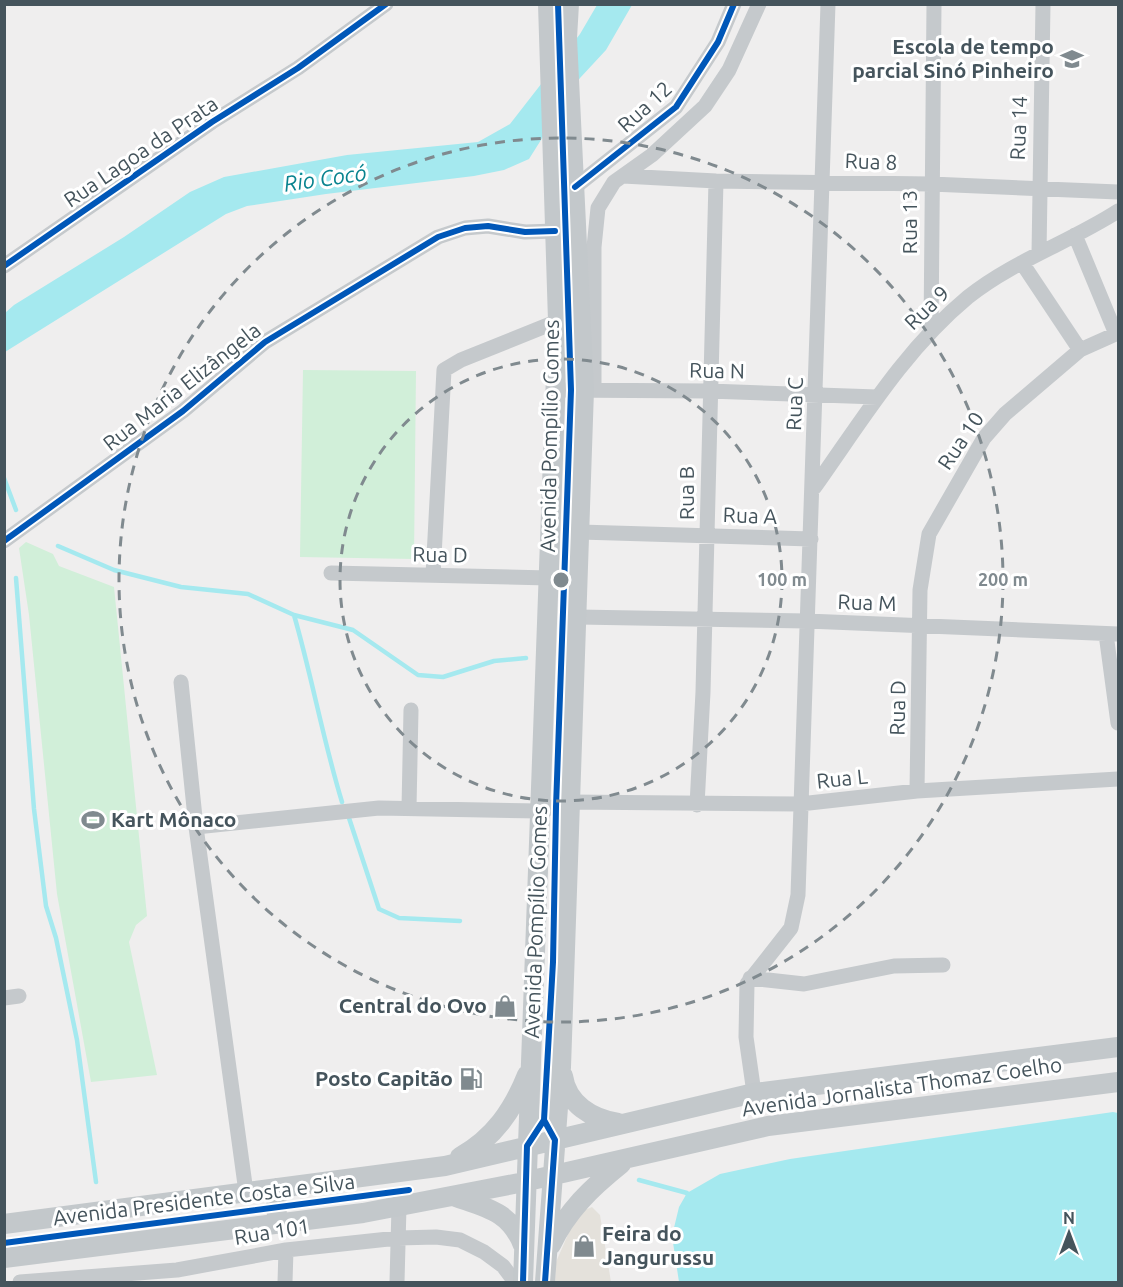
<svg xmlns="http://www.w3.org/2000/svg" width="1123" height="1287" viewBox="0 0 1123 1287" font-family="Ubuntu,sans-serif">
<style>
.commercial{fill:#e4e1db}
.green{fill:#d1efd9}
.water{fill:#a5e9ef}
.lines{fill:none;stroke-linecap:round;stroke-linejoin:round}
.stream{stroke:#a5e9ef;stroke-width:4.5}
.minor{stroke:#c5c9cc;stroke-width:15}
.major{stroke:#c3c8cb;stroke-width:20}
.cycleway-casing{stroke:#fff;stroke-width:10}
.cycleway{stroke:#0057b8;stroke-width:6}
.ring{fill:none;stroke:#808a8f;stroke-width:3;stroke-dasharray:10 8}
.labels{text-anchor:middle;stroke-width:6;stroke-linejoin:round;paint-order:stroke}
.poi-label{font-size:21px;font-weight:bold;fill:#45545c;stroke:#fff;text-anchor:end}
.street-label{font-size:21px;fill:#45545c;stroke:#fff}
.water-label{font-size:22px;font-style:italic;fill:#08838f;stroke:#fff}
.centre{fill:#808a8f;stroke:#fff;stroke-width:3}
.ring-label{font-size:18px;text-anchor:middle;font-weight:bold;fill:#808a8f;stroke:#fff;stroke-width:6;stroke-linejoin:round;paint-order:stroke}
</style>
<rect width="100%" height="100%" fill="#efeeee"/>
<path class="commercial" d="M592,1207L600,1215L611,1282H555L556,1262L573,1223L582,1211Z"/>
<path class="green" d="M303,370L416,371L414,559L300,557Z
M26,542L53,554L59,566L114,587L147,916L136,925L129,942L157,1075L91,1082L57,894L29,615L19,548Z"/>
<path class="water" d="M597,5H632L606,50L580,78L529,159L504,170L474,176L326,194L247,206L226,214L5,352V313L14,305L124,237L190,192L224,177L347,155L478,142L510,124L580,34Z
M1113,1112L1118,1113V1282H679L672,1236L679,1207L687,1193L720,1174L790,1159Z"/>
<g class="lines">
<path class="stream" d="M4,478L16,510
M58,546L114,570L181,587L248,594L294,615C312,677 323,740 342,802
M16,578L34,809L46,906L56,938L77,1040L96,1182
M294,615L353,630L418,675L443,677L494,661L526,658
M349,818L379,909L399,918L460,921
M639,1180L687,1193L689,1197"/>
<path class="minor" d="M623,176L716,181L931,184L1118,192
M575,187L676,107L718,42L734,4
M1075,235L1116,334
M1039,253L1043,4
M1022,263L1080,350
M4,266L212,122L298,68L386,4
M931,331L934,4
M556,390L709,391L877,397
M594,390V247L598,208L614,182L652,155L705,106L729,70L759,4
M814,488C861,422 904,350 968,297C1013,261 1070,242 1118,211
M580,532L811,539
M4,541L183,411L265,342L438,237L465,228L488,226L525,232L555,231
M331,573L549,578
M433,575L444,370L461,360L558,321
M578,617L807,621L1118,634
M1106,634L1118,723
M181,682L196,827
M917,791L920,590L929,534L984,438L1005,414L1080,350L1118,333
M697,805L703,692L716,181
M409,808L411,710
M750,978L804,984L894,966L943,965
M4,998L19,996
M754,1093L746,1037L747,984L791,928L798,895L828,4
M246,1192L196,827L379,808L540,811L569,802L800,804L917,791L1118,779
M20,1282L177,1270L286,1250L398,1238L436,1237L460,1240L484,1252L503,1266L515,1282
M285,1282L286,1250
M397,1282L399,1207"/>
<path class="major" d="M563,1076C567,1104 592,1119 618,1123
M460,1157C494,1138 513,1110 527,1075
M276,1188L277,1223
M456,1197C488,1208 510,1212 523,1245
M4,1224L445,1166L754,1093L1118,1047
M551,1245C567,1211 591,1188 621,1164
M4,1258L363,1213L519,1183L768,1126L1118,1082
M523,1282L558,321L548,4
M545,1282L561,1067L584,390L567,38L569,4"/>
<g class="cycleway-casing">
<path id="cycleway" d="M575,187L676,107L718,42L734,4
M4,266L212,122L298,68L386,4
M4,541L183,411L265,342L438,237L465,228L488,226L525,232L555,231
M544,1120L555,1140L545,1282
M4,1243L409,1190
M523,1282L527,1146L544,1120L553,962L556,807L571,390L558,4"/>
</g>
<use href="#cycleway" class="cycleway"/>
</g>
<g class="ring">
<circle cx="561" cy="580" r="221"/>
<circle cx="561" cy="580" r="442"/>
</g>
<defs>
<g id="school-bare" transform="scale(1.8)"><path d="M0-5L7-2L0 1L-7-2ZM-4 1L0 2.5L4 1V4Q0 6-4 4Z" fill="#808a8f" stroke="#fff" stroke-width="2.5" paint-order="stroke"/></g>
<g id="stadium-bare" transform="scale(1.8)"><path d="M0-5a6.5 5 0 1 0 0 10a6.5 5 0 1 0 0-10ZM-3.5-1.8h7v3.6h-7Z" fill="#808a8f" stroke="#fff" stroke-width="2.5" paint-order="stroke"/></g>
<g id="shop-bare" transform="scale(1.8)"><path d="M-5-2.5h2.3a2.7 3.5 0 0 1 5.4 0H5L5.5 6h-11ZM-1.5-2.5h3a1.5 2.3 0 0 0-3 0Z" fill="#808a8f" stroke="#fff" stroke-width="2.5" paint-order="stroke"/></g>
<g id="fuel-bare" transform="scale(1.8)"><path d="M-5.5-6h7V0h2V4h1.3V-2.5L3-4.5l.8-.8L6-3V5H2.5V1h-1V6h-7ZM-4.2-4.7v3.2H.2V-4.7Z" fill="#808a8f" stroke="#fff" stroke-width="2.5" paint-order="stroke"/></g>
</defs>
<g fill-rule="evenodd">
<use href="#school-bare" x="1072" y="59"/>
<use href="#stadium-bare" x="93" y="820"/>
<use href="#shop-bare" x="505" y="1006"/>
<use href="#fuel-bare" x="471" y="1079"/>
<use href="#shop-bare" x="584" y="1246"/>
</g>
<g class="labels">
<g class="poi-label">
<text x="1054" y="54">Escola de tempo<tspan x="1054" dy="24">parcial Sinó Pinheiro</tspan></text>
<text x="111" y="827" text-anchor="start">Kart Mônaco</text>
<text x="487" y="1013">Central do Ovo</text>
<text x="453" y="1086">Posto Capitão</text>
<text x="602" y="1241" text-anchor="start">Feira do<tspan x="602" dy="24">Jangurussu</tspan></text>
</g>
<g class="street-label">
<text transform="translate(645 107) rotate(-42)" y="7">Rua 12</text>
<text transform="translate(1019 128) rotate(-88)" y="7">Rua 14</text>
<text transform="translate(141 152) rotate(-34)" y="7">Rua Lagoa da Prata</text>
<text transform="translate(871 162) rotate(2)" y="7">Rua 8</text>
<text transform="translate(910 222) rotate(-90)" y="7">Rua 13</text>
<text transform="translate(927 308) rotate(-44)" y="7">Rua 9</text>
<text transform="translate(717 371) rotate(1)" y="7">Rua N</text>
<text transform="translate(182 387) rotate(-38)" y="7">Rua Maria Elizângela</text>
<text transform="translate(795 404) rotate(-88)" y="7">Rua C</text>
<text transform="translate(550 436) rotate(-89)" y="7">Avenida Pompílio Gomes</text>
<text transform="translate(961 441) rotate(-56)" y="7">Rua 10</text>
<text transform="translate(687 493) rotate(-90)" y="7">Rua B</text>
<text transform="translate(750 516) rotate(2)" y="7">Rua A</text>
<text transform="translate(440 555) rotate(1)" y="7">Rua D</text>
<text transform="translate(867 603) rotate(2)" y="7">Rua M</text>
<text transform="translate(898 708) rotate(-89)" y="7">Rua D</text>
<text transform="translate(842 779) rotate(-6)" y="7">Rua L</text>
<text transform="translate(536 922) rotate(-88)" y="7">Avenida Pompílio Gomes</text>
<text transform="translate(902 1087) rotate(-8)" y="7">Avenida Jornalista Thomaz Coelho</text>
<text transform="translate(204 1200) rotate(-7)" y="7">Avenida Presidente Costa e Silva</text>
<text transform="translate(272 1232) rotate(-9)" y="7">Rua 101</text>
</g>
<g class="water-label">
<text transform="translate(325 178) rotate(-8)" y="8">Rio Cocó</text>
</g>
</g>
<circle cx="561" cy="580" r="9" class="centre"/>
<g class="ring-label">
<text x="782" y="586">100 m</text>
<text x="1003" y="586">200 m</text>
</g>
<rect width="1123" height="1287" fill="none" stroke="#45545c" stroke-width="12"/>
<g transform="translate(1069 1233)" stroke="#ffffff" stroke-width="4.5" paint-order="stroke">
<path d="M0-4.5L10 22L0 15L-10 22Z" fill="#45545c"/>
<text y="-9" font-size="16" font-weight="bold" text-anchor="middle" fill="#45545c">N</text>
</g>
</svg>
